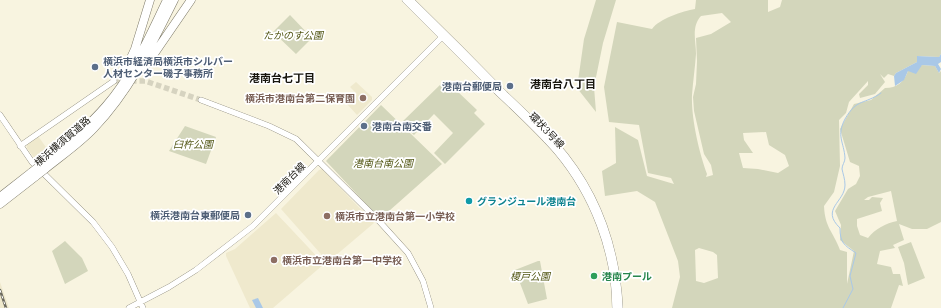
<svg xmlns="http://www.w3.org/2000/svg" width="941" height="308" viewBox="0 0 941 308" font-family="Lora,'Noto Sans JP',serif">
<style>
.built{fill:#efe9cd}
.green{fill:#d3d6bb;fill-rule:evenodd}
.water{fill:#a9c8e7}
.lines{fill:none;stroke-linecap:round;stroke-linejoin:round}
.stream{stroke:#a9c8e7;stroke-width:1}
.tertiary-tunnel{stroke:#d6d3c0;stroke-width:5.5;stroke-dasharray:5.5 3;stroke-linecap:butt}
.tertiary-casing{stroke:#787463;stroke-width:6}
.motorway-casing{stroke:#787463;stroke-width:9}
.tertiary{stroke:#fff;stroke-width:5.5}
.motorway{stroke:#fff;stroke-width:8}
.rail-casing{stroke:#6b695d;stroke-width:2.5}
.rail{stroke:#fff;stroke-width:1;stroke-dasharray:3;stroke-linecap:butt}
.motorway-bridge-casing{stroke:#787463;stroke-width:9;stroke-linecap:butt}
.motorway-bridge{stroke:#fff;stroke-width:8}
.service-dot{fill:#5c6f8a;stroke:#fff;stroke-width:1.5}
.education-dot{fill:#8d6e63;stroke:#fff;stroke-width:1.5}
.culture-dot{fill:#0f9aa8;stroke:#fff;stroke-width:1.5}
.leisure-dot{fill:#2e9e5b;stroke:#fff;stroke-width:1.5}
.labels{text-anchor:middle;stroke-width:3.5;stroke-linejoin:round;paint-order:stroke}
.park-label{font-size:10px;font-style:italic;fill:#545817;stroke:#fff}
.service-label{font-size:10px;font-weight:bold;fill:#4e5e75;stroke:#fff;text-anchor:start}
.education-label{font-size:10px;font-weight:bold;fill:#785e54;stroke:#fff;text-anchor:start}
.street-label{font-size:10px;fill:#17150e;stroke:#fff}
.culture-label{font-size:10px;font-weight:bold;fill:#0d838f;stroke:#fff;text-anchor:start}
.leisure-label{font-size:10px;font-weight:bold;fill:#27864d;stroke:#fff;text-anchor:start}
.neighbourhood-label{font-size:11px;font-weight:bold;fill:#17150e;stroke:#fff}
</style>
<rect width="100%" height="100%" fill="#f8f4e0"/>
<path class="built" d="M356,82L372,97V100L357,115L347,104L357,94L350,87Z
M38,136L48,150L35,159L27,148V144Z
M322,169L374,223L328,262L281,209L319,170Z
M276,213L324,264L273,308H250L226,256V253L235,249Z
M0,282L7,302L9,308H0Z"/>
<path class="green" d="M596,0H616L603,43L594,87L596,112L577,88L584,39Z
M696,0H768V12L780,7L782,0H941V54L939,57L918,56L917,62L896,73L894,76L888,74L884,78L880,74L885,82L875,94L860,98L859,94L868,85V81L849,102L846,113L839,120L840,166L834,192L824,206C825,228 833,231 840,250L847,252V284L854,251L840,240L841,225L835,211L848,189L856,184L860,176L859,166L850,162L840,129L854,104L871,100L885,88C897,88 904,82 908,71L922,65L935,66L939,73L941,71V222L927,229H912L899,224L904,240L893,245L895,248L880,251L877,264L891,267L893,274H900L903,286L899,285L891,308H672L680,277L678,261L655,202L637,191L605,196L602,171L616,163L615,127L638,140L647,176L674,184L671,178L648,173L639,125L609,122L604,87L617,22L652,29C659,19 683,11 695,9ZM722,13L731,22L711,34L696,38L697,61L696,84L693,97L694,111L704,154L711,165L713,175L706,177L707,174C699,152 691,118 692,95C693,81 695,68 696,54C696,41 691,27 701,16ZM766,132L769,145L785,155L789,166L778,173L758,169L743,168L739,153H753L744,140L743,133ZM891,191L897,221C886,223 875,229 868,238L860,235L857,226V219L882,211L880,203L883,198L872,197L869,200H864L868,197ZM699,248L713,252L717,255L718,278L704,283L696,281L695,250Z
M290,15L312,38L296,54L273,32Z
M443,82L457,91L477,110L474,113L485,124L445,164L434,153L453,133L434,114L414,135L401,123Z
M381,105L442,164L380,219L326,161Z
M185,126L216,137L206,164L169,151Z
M65,241L82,258L88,271L65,284L52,251Z
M911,242L925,278L908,285L904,263L898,247Z
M538,261H540L547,299L528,304L515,270Z"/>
<path class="water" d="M941,54V62L938,64L941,69L939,73L935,66L922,65L916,74L908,71L904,80L895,86L894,76L896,73L917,62V56L939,57Z
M258,298L263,308H256L252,300Z"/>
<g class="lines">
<path class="stream" d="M843,308L853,289L850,276L856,253C844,245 840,243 840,228C820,209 845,202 845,185C845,179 843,174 842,169C842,165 845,162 845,158C844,142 836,136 845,119C857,98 864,105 881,93"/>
<path class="tertiary-tunnel" d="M114,81H145L201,100"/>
<g class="tertiary-casing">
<path id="tertiary" d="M405,0C435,30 465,60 495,90C516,110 538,130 557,152C593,195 615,252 615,308
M411,0C443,31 474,62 505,94C522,110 539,126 555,143C596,189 617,246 620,308
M201,100L269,126L296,139L379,221L408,253L423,281L431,308
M0,115L32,162L93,222L112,247L128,274L143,308
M20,146L114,81
M129,308L169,287L196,270L253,226L442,37"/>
</g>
<g class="motorway-casing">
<path id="motorway" d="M145,67L191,0
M124,73L135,49L150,0
M41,165C64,147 87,128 106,106C133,75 149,37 167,0
M45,169C61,156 80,143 94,128C130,90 151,46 174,0
M0,197L32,172
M0,204L36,176"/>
</g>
<use href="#tertiary" class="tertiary"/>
<use href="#motorway" class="motorway"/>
<g class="rail-casing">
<path id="rail" d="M0,290L6,308"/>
</g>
<use href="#rail" class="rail"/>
<g class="motorway-bridge-casing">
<path id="motorway-bridge" d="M32,172L41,165
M36,176L45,169"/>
</g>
<use href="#motorway-bridge" class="motorway-bridge"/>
</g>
<g class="service-dot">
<circle cx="95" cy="67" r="4"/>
<circle cx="510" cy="86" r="4"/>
<circle cx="364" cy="126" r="4"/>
<circle cx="248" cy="215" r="4"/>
</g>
<g class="education-dot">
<circle cx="363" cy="98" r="4"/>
<circle cx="327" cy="216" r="4"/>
<circle cx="274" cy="260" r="4"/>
</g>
<circle class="culture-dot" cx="469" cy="201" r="4"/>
<circle class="leisure-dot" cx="594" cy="276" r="4"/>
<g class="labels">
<g class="park-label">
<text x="293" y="39">たかのす公園</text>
<text x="193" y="148">臼杵公園</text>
<text x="383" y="167">港南台南公園</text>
<text x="530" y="280">榎戸公園</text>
</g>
<g class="service-label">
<text x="103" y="65">横浜市経済局横浜市シルバー<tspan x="103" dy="12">人材センター磯子事務所</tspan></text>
<text x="502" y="90" text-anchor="end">港南台郵便局</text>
<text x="372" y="130">港南台南交番</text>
<text x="240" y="219" text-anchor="end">横浜港南台東郵便局</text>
</g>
<g class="education-label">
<text x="355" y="102" text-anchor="end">横浜市港南台第二保育園</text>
<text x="335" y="220">横浜市立港南台第一小学校</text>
<text x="282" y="264">横浜市立港南台第一中学校</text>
</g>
<g class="street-label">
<text transform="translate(547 130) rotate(46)" y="4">環状3号線</text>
<text transform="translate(62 141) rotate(-41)" y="4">横浜横須賀道路</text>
<text transform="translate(289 178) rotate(-45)" y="4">港南台線</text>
</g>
<g class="culture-label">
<text x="477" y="205">グランジュール港南台</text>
</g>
<g class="leisure-label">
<text x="602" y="280">港南プール</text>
</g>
<g class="neighbourhood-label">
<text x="282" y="82">港南台七丁目</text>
<text x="563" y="88">港南台八丁目</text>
</g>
</g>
</svg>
